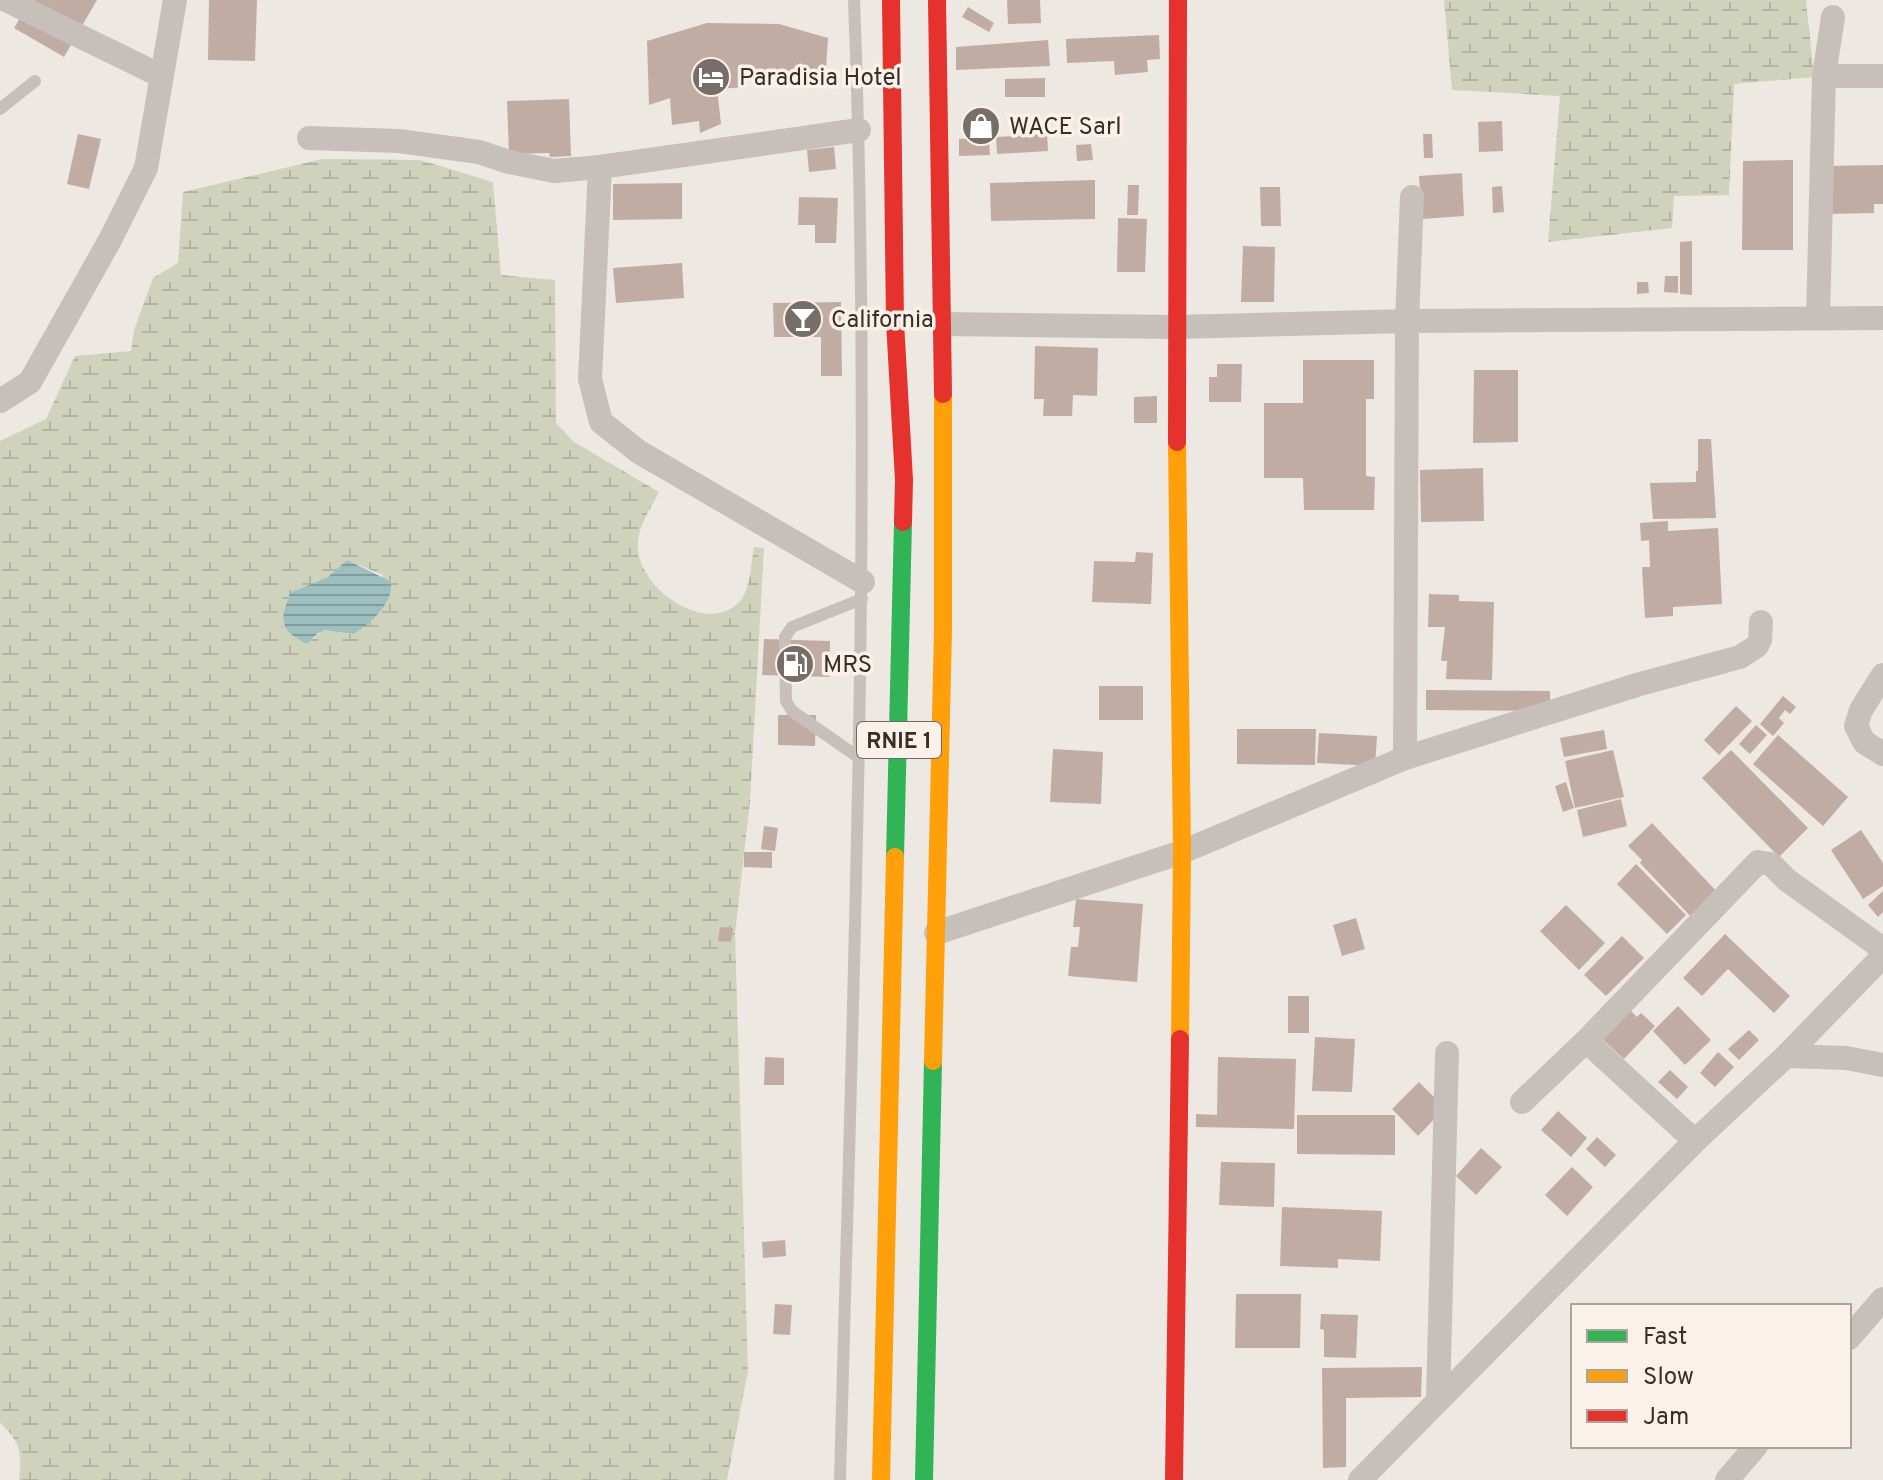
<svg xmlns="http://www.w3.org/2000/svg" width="1883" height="1480" viewBox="0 0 1883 1480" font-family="Overpass,sans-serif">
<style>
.wetland{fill:url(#wetland-marsh);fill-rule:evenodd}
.water{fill:url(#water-rules)}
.building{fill:#c1aca3}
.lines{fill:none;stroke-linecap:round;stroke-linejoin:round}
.lane{stroke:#c7c0ba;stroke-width:12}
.street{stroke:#c7c0ba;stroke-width:24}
.fast{stroke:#30b455;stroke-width:18}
.slow{stroke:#ff9f0a;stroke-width:18}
.jam{stroke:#e5322d;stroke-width:18}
.labels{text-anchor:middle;stroke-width:7;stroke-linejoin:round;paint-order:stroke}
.shield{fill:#faf2e9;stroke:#726863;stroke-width:2}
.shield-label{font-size:22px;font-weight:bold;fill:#382d29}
.poi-label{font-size:24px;fill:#382d29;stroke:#faf2e9;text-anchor:start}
</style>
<defs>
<pattern id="wetland-marsh" width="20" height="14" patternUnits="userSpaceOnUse" patternTransform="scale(2)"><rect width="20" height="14" fill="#cfd3bc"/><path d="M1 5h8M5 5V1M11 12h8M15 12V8" fill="none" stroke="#b2b5a2"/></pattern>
<pattern id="water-rules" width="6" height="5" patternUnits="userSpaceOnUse" patternTransform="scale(2)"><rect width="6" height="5" fill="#9dbfbf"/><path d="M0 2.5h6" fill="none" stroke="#819c9b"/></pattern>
</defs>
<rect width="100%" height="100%" fill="#ede8e2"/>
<path class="wetland" d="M1444,0H1806L1814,77L1734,84L1729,195L1674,196L1672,228L1548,242L1560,96L1452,90Z
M322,159L420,160L493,182L501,275L555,280L556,423L574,442L659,492C650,510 636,528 638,550C641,590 708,637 740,601C751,589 751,562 754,547L764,548L750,801L735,934L748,1371L727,1480H19C22,1453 21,1442 0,1423V441L46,419L75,356L131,351L134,330L153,278L178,263L183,192ZM347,560L383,575L370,621L353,634C338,634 324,622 314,639L283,626C284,584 298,593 327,578C335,573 340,566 347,560Z"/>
<path class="water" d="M347,560L390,581C397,599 369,626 353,634L325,630L318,633L307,644C279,629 279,622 290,593L328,577Z"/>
<path class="building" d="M31,0H97L64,57L14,28Z
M209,0H257L255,61L208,60Z
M1007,0H1040L1041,23L1008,24Z
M968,7L994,23L989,32L962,17Z
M707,23L779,24L828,38L825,84L774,70L747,71V87L717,89L721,124L700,133L699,121L672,125L670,98L649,105L647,41Z
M1159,35L1160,59L1147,60L1148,72L1115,75L1114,61L1067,63L1066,39Z
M1048,40L1050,66L956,70V47Z
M1045,78V97H1005V79Z
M569,99L571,156L550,157L549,153L509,154L507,101Z
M1502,121L1503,151L1479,152L1478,122Z
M78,134L101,139L89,189L67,184Z
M1047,134L1048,151L997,154L996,137Z
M1423,134H1432L1433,158H1424Z
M989,138L990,155L959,156V139Z
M1091,144L1093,160L1077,161L1076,145Z
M834,147L836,169L809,172L807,150Z
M1793,160V250H1742L1743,161Z
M1883,165V204H1874V213L1827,214L1826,166Z
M1462,173L1464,216L1422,219L1419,176Z
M1095,180V219L991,221L990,183Z
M682,183V219L613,220V184Z
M1128,185H1139L1138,215H1127Z
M1502,186L1504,212L1493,213L1492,187Z
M1260,187H1280L1281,226H1261Z
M799,197L838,198L836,243H815V225H798Z
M1118,218L1147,219L1145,272H1117Z
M1692,241V295L1680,294V242Z
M1243,246L1275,247L1274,302H1241Z
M682,263L684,298L616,303L613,268Z
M1665,276H1678V293L1664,292Z
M1637,282H1648L1649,293L1637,294Z
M841,302L842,376H821V337H774L773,303Z
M1035,346L1098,348L1097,396L1073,395L1072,416H1043L1044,399H1034Z
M1303,360H1374V399H1366V476L1375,477L1374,510H1304L1303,478H1264V403H1303Z
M1217,364H1242L1241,402H1209V377H1217Z
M1474,370H1518V442L1473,443Z
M1157,396V423H1134V397Z
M1698,439H1711L1716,518L1653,519L1650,483L1696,482V471H1698Z
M1483,468L1484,521L1421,522L1420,470Z
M1668,521V531L1718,528L1722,604L1673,607V616L1645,618L1642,567H1650L1649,540L1641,541L1640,523Z
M1136,552L1153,553L1151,604L1092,602L1094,561L1135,562Z
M1429,594L1459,595V601L1494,602L1492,680L1446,679L1447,661H1441L1445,627H1428Z
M764,639L830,641L829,677L762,675Z
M1099,686H1143V720H1099Z
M1426,690L1550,691V711L1426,710Z
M1783,696L1796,707L1790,714L1785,710L1779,718L1784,723L1773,736L1760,724Z
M1736,706L1752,721L1719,755L1704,740Z
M778,715H816L815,746L778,745Z
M1756,725L1767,735L1750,754L1739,744Z
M1237,729H1316L1315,765L1237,764Z
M1604,730L1607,749L1564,757L1560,738Z
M1319,733L1377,736L1375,766L1317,763Z
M1778,735L1848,797L1823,826L1753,764Z
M1053,749L1103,752L1101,804L1050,802Z
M1613,750L1624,797L1575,808L1565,761Z
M1731,750L1808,828L1779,857L1702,778Z
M1566,782L1574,808L1563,812L1555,786Z
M1621,799L1627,826L1583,837L1577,810Z
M1652,823L1719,894L1693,919L1640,863L1642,860L1628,846Z
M764,826L778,828L775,851L761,849Z
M1861,830L1883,863V886L1863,899L1831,850Z
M744,852H772V868L744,867Z
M1636,864L1686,915L1667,934L1617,884Z
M1883,891V912L1878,917L1868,905Z
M1076,899L1143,904L1137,982L1068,976L1071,947H1078L1080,927H1073Z
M1566,905L1605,943L1579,970L1540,931Z
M1356,918L1365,949L1342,956L1333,925Z
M720,927L733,928L731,942L718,941Z
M1725,934L1790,996L1774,1013L1728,969L1702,996L1683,978Z
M1622,936L1644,958L1606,996L1584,975Z
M1288,996H1309V1033H1288Z
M1678,1006L1711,1040L1685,1065L1653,1031Z
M1629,1009L1637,1017L1641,1013L1655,1026L1624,1059L1601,1038Z
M1749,1030L1759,1040L1739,1060L1728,1049Z
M1315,1037L1355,1039L1352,1092L1312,1091Z
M1718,1052L1734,1067L1715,1087L1700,1073Z
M765,1057L784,1058V1085H764Z
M1218,1057L1296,1059L1294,1129L1196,1127V1114L1217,1115Z
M1670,1070L1688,1087L1677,1099L1658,1082Z
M1419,1082L1445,1108L1418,1136L1392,1109Z
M1558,1111L1587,1138L1571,1157L1541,1130Z
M1297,1115H1395V1155L1297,1154Z
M1597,1137L1616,1155L1605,1167L1586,1149Z
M1481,1148L1502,1167L1476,1195L1456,1176Z
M1221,1162L1275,1163L1274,1207L1219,1205Z
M1572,1167L1593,1187L1567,1216L1545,1195Z
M1282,1207L1382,1211L1380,1261L1338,1259V1268L1280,1266Z
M785,1240L786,1256L763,1258L762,1242Z
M1236,1294H1301L1300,1348H1235Z
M775,1304L792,1305L790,1335L773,1334Z
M1321,1314L1358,1315L1356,1358L1324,1357V1330L1320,1329Z
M1422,1367L1421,1397L1346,1398V1467L1323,1468L1322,1368Z"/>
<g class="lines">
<path class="lane" d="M0,109L35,81
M858,757L792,711L786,701L785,637L792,627L862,599
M840,1480C853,987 873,493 854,0"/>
<path class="street" d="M6,0L161,76
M1824,76H1883
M309,138L399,141L479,152L509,162L554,171L600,167L859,130
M600,167L590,379L601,422L639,452L863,582
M1818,318L1824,76L1833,17
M943,324L1176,327L1407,321L1883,318
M0,401L30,382L110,240L146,168L175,0
M1883,675L1861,710L1856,726L1864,742L1883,754
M1405,758L1407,321L1412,197
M936,933L1182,852L1405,758L1640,684L1740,657L1757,646L1760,640L1761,622
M1586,1041L1695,1141
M1786,1056L1846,1058L1883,1065
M1522,1102L1586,1041L1758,862L1771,864L1787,880L1883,949
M1849,1338L1883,1299
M1438,1399L1447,1053
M1360,1480L1695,1141L1786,1056L1883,956
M1727,1480L1756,1446"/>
<path class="fast" d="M895,857L903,522
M924,1480L933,1061"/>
<path class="slow" d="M1177,442L1182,852L1180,1039
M933,1061L943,630V394
M881,1480L895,857"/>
<path class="jam" d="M891,0L895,322L904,480L903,522
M937,0L943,394
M1177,442L1178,0
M1174,1480L1180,1039"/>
</g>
<defs>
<g id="hotel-disc" transform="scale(2)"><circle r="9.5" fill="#776e6a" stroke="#faf2e9"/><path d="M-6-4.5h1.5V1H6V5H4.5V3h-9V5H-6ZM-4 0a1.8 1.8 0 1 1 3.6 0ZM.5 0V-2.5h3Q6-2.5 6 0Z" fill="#fff"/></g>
<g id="shop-disc" transform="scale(2)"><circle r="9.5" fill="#776e6a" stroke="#faf2e9"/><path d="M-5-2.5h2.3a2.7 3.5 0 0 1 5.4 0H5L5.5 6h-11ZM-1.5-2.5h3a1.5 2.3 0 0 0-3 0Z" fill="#fff"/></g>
<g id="bar-disc" transform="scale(2)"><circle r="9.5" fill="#776e6a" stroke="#faf2e9"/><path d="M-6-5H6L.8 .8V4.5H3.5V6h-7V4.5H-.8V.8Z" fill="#fff"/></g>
<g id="fuel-disc" transform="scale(2)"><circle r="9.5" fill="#776e6a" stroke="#faf2e9"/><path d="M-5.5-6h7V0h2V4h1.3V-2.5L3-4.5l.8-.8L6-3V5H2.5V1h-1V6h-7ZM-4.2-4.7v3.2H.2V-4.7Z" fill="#fff"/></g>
</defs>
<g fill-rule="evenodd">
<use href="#hotel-disc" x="711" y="77"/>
<use href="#shop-disc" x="981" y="126"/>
<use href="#bar-disc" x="803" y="319"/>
<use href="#fuel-disc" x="795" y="664"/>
</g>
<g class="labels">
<rect class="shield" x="857" y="722" width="84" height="36" rx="6"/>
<g class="shield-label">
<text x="899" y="748">RNIE 1</text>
</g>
<g class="poi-label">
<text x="739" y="85">Paradisia Hotel</text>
<text x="1009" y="134">WACE Sarl</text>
<text x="831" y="327">California</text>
<text x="823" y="672">MRS</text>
</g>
</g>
<rect x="1571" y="1304" width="280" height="144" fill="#faf2e9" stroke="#aca39c" stroke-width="2"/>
<rect x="1587" y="1330" width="40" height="12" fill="#30b455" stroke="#aca39c" stroke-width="2"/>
<text x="1643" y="1344" font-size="24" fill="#382d29">Fast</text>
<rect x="1587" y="1370" width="40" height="12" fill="#ff9f0a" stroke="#aca39c" stroke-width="2"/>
<text x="1643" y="1384" font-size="24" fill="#382d29">Slow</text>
<rect x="1587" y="1410" width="40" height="12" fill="#e5322d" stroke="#aca39c" stroke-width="2"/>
<text x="1643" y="1424" font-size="24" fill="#382d29">Jam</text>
</svg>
